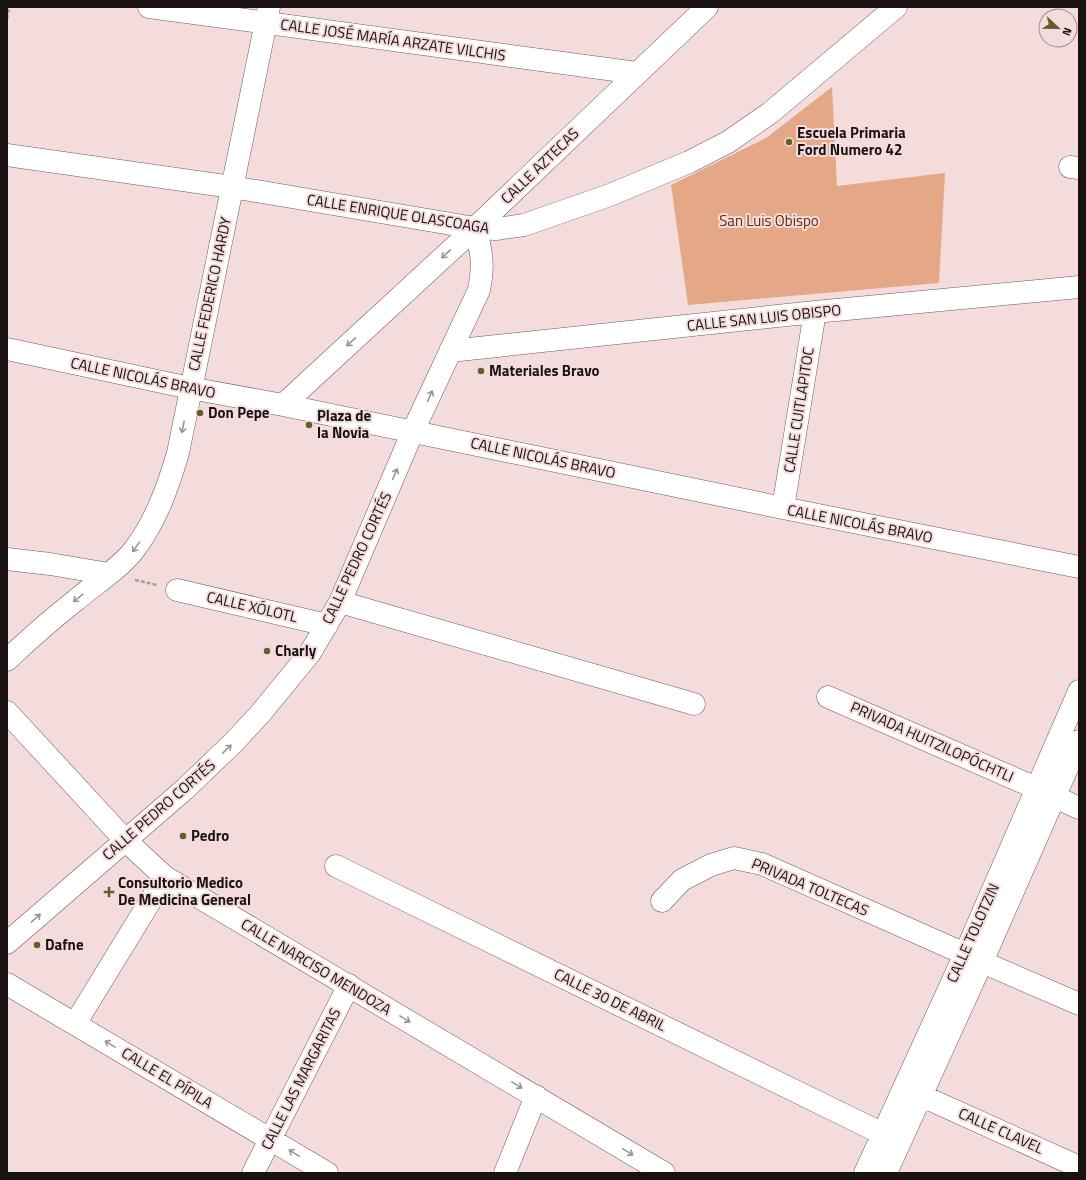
<svg xmlns="http://www.w3.org/2000/svg" width="1086" height="1180" viewBox="0 0 1086 1180" font-family="'Titillium Web',sans-serif">
<style>
.green{fill:#e4a886}
.lines{fill:none;stroke-linecap:round;stroke-linejoin:round}
.minor-casing{stroke:#6e595b;stroke-width:23}
.path{stroke:#ab9999;stroke-width:2.5;stroke-dasharray:4 2;stroke-linecap:butt}
.minor{stroke:#fff;stroke-width:22}
.oneway{stroke:#989494}
.poi-dot{fill:#625f2c;stroke:#f4dcdd;stroke-width:1.5}
.labels{text-anchor:middle;stroke-width:4;stroke-linejoin:round;paint-order:stroke}
.street-label{font-size:15px;fill:#1a1212;stroke:#f4dcdd}
.poi-label{font-size:15px;font-weight:bold;fill:#1a1212;stroke:#f4dcdd;text-anchor:start}
.park-label{font-size:15px;fill:#5f2c08;stroke:#f4dcdd}
</style>
<rect width="100%" height="100%" fill="#f4dcdd"/>
<path class="green" d="M832,87L837,186L945,173L939,283L688,305L671,185L766,138Z"/>
<g class="lines">
<g class="minor-casing">
<path id="minor" d="M149,7L637,73
M7,155L232,187L475,228L496,229L524,225L610,195L689,162L728,142L770,113L896,7
M1070,167L1079,168
M7,349L190,388L283,405L783,508L1079,567
M450,351L815,312L1079,287
M283,405L475,228L707,7
M783,508L815,312
M7,559L50,564L109,574
M177,590L327,625
M340,602L694,704
M7,660C29,639 52,619 76,600C95,584 119,569 134,550C156,521 168,487 178,453L269,7
M828,697L1036,788
M7,712L125,840L165,877L664,1173
M1055,797L1079,808
M336,866L883,1134
M662,901L682,880L711,865L734,858L762,864L965,954
M7,943L185,789L233,743L260,714L310,653L340,602L413,431L479,290C484,266 482,252 475,228
M982,962L1079,1004
M7,984L327,1173
M75,1024L165,877
M922,1096L1079,1167
M253,1173L349,985
M505,1173L536,1096
M865,1173L965,954L1079,691
M886,1173L982,962L1079,741"/>
</g>
<path class="path" d="M7,19L9,7
M135,580L157,585"/>
<use href="#minor" class="minor"/>
</g>
<defs><path id="oneway-shaft" d="M-6 0H5M1.5-3L5.5 0L1.5 3" fill="none" stroke-width="1.6" stroke-linecap="round" stroke-linejoin="round"/></defs>
<g class="oneway">
<use href="#oneway-shaft" transform="translate(446 254) rotate(137)"/>
<use href="#oneway-shaft" transform="translate(351 342) rotate(137)"/>
<use href="#oneway-shaft" transform="translate(430 396) rotate(-66)"/>
<use href="#oneway-shaft" transform="translate(183 427) rotate(101)"/>
<use href="#oneway-shaft" transform="translate(395 474) rotate(-67)"/>
<use href="#oneway-shaft" transform="translate(136 547) rotate(126)"/>
<use href="#oneway-shaft" transform="translate(78 598) rotate(142)"/>
<use href="#oneway-shaft" transform="translate(227 749) rotate(-44)"/>
<use href="#oneway-shaft" transform="translate(36 918) rotate(-41)"/>
<use href="#oneway-shaft" transform="translate(405 1019) rotate(31)"/>
<use href="#oneway-shaft" transform="translate(110 1044) rotate(-149)"/>
<use href="#oneway-shaft" transform="translate(517 1085) rotate(31)"/>
<use href="#oneway-shaft" transform="translate(628 1152) rotate(31)"/>
<use href="#oneway-shaft" transform="translate(294 1153) rotate(-149)"/>
</g>
<g class="poi-dot">
<circle cx="789" cy="142" r="4"/>
<circle cx="481" cy="371" r="4"/>
<circle cx="200" cy="413" r="4"/>
<circle cx="309" cy="425" r="4"/>
<circle cx="267" cy="651" r="4"/>
<circle cx="183" cy="836" r="4"/>
<path d="M107 886h4v4h4v4h-4v4h-4v-4h-4v-4h4z"/>
<circle cx="37" cy="945" r="4"/>
</g>
<g class="labels">
<g class="street-label">
<text transform="translate(393 40) rotate(8)" y="5">CALLE JOSÉ MARÍA ARZATE VILCHIS</text>
<text transform="translate(540 166) rotate(-44)" y="5">CALLE AZTECAS</text>
<text transform="translate(398 214) rotate(9)" y="5">CALLE ENRIQUE OLASCOAGA</text>
<text transform="translate(210 294) rotate(-78)" y="5">CALLE FEDERICO HARDY</text>
<text transform="translate(764 318) rotate(-6)" y="5">CALLE SAN LUIS OBISPO</text>
<text transform="translate(143 378) rotate(12)" y="5">CALLE NICOLÁS BRAVO</text>
<text transform="translate(799 410) rotate(-81)" y="5">CALLE CUITLAPITOC</text>
<text transform="translate(543 458) rotate(12)" y="5">CALLE NICOLÁS BRAVO</text>
<text transform="translate(860 524) rotate(11)" y="5">CALLE NICOLÁS BRAVO</text>
<text transform="translate(357 558) rotate(-65)" y="5">CALLE PEDRO CORTÉS</text>
<text transform="translate(252 607) rotate(13)" y="5">CALLE XÓLOTL</text>
<text transform="translate(932 742) rotate(24)" y="5">PRIVADA HUITZILOPÓCHTLI</text>
<text transform="translate(159 810) rotate(-41)" y="5">CALLE PEDRO CORTÉS</text>
<text transform="translate(810 887) rotate(23)" y="5">PRIVADA TOLTECAS</text>
<text transform="translate(973 933) rotate(-66)" y="5">CALLE TOLOTZIN</text>
<text transform="translate(316 967) rotate(31)" y="5">CALLE NARCISO MENDOZA</text>
<text transform="translate(610 1000) rotate(26)" y="5">CALLE 30 DE ABRIL</text>
<text transform="translate(167 1078) rotate(31)" y="5">CALLE EL PÍPILA</text>
<text transform="translate(301 1079) rotate(-63)" y="5">CALLE LAS MARGARITAS</text>
<text transform="translate(1001 1131) rotate(24)" y="5">CALLE CLAVEL</text>
</g>
<g class="poi-label">
<text x="797" y="138">Escuela Primaria<tspan x="797" dy="17">Ford Numero 42</tspan></text>
<text x="489" y="376">Materiales Bravo</text>
<text x="208" y="418">Don Pepe</text>
<text x="317" y="421">Plaza de<tspan x="317" dy="17">la Novia</tspan></text>
<text x="275" y="656">Charly</text>
<text x="191" y="841">Pedro</text>
<text x="118" y="888">Consultorio Medico<tspan x="118" dy="17">De Medicina General</tspan></text>
<text x="45" y="950">Dafne</text>
</g>
<g class="park-label">
<text x="769" y="226">San Luis Obispo</text>
</g>
</g>
<rect width="1086" height="1180" fill="none" stroke="#1a1212" stroke-width="16"/>
<g transform="translate(1058 28) rotate(112)"><circle r="19" fill="#f4dcdd" stroke="#9d8b8c"/>
<path d="M0-3L7 15L0 10L-7 15Z" fill="#625f2c"/>
<text y="-6" font-size="11" font-weight="bold" text-anchor="middle" fill="#1a1212">N</text>
</g>
</svg>
